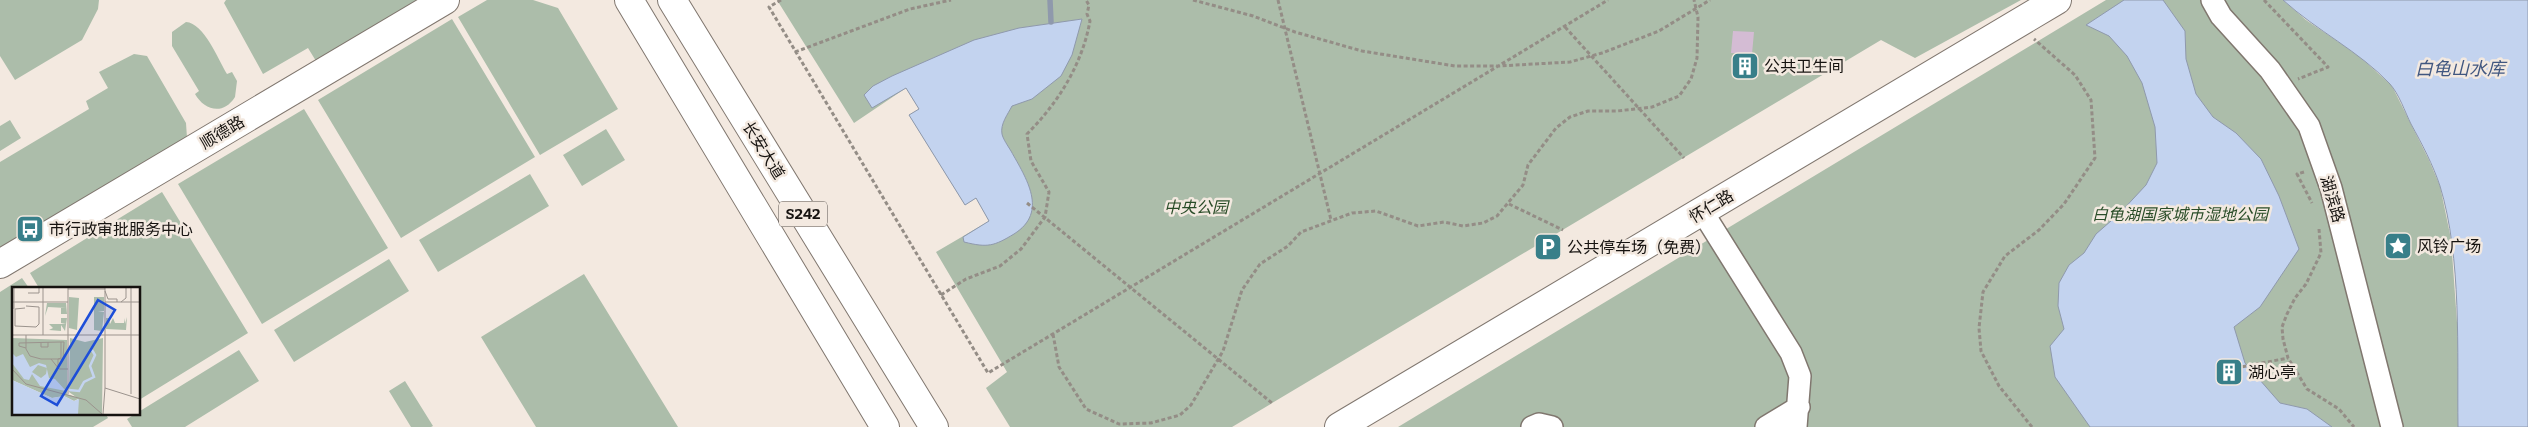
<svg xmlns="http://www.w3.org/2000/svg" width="2528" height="427" viewBox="0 0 2528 427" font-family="Bitter,'Noto Sans SC',serif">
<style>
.green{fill:#acbdaa}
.water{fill:#c3d3ef;stroke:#8f99ac}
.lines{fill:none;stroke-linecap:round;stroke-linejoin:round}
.stream{stroke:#8f99ac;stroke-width:5.5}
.building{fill:#d4bcd4}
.street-casing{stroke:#80776f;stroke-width:24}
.secondary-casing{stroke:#80776f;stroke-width:30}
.primary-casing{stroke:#80776f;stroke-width:30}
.path{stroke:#948d86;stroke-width:3;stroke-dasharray:4 2.5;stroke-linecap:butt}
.street{stroke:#fff;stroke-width:21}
.secondary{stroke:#fff;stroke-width:28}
.primary{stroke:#fff;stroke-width:28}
.labels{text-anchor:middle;stroke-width:5;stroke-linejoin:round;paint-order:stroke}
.shield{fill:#f3e9e0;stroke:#58534e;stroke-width:1}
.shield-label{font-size:15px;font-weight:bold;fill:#161310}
.poi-label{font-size:16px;fill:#161310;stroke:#f3e9e0;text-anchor:start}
.street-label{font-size:16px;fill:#161310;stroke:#f3e9e0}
.park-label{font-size:16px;font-style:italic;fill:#2a4d28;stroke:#f3e9e0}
.water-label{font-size:18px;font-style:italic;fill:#415780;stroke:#f3e9e0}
.inset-river{fill:none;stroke:#c3d3ef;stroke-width:2.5}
.inset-road{fill:none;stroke:#9b938d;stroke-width:1}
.view{fill:#1d4ed8;fill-opacity:0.15;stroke:#1d4ed8;stroke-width:2.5}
.inset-edge{fill:none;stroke:#161310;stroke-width:2.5}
</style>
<rect width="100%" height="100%" fill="#f3e9e0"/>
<path class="green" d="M0,0H99L98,9L82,40L15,80L0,56Z
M226,0H423L316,61L308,48L263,74L224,3Z
M487,0H533L558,8L618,109L540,155L458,17Z
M777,0H2021L1915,58L1881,40L1232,427H1010L986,388L1007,372L936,252L989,221L976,198L965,205L909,115L919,109L906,88L854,123Z
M2106,0H2283L2306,20L2358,55L2392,86L2429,160L2440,186L2451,239L2459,350L2458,427H1398Z
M452,19L535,157L401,238L318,100Z
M186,22C204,23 218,59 227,74L232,72L237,81L235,97C223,116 204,110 195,94L199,91L172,46V32Z
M134,54L147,56L186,123L187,138L0,249V162L89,109L86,101L108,88L99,72Z
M304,109L388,248L262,324L178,184Z
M10,120L21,138L0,151V126Z
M606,129L625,160L582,186L563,155Z
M530,174L549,206L438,272L419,240Z
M162,192L248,333L139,400V288H39L30,273Z
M389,259L409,291L294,362L274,330Z
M584,274L678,427H536L481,337Z
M22,278L29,288H14V413H105L108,418L93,427H0V292Z
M239,350L259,381L185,427H132L127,419Z
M405,381L433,426L431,427H411L389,391Z"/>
<path class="water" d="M2124,0H2163L2185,31L2186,59L2196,94L2213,117L2236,133L2261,159L2279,196L2299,249L2260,307L2234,327L2245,363L2280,403L2307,409L2332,427H2090L2055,377L2050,346L2064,329L2058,306L2059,283L2069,265L2084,253L2096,234L2119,214L2146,185L2157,163L2155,127L2142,83L2127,56L2109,36L2086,25Z
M2283,0H2528V427H2458C2457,352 2462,258 2440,186C2433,165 2422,144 2411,124C2405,112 2399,94 2390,84C2359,51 2317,31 2283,0Z
M1082,19L1072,55L1061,76L1032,99L1012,106C1008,114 1000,124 1002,134C1003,139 1008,146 1011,151C1026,178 1049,212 1014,234C994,246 988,248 964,242L963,237L989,221L976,198L965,205L909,115L919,109L906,88L872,108L864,95L873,86L892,76L974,40L1019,28Z"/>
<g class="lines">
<path class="stream" d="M1050,0L1051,22"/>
</g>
<path class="building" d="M1733,31L1754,32L1752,54L1731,53Z
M2234,360L2238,375L2223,380L2219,365Z"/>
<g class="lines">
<g class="street-casing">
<path id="street" d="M2212,0L2221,16L2270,70L2309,126L2331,188L2392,427
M1702,211L1791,353L1800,376L1796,427
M1532,427L1539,424L1552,427
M1766,427L1799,407"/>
</g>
<g class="secondary-casing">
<path id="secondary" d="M0,264L445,0
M1339,427L2057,0"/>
</g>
<g class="primary-casing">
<path id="primary" d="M629,0L885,427
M672,0L934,427"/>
</g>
<path class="path" d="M781,0L769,7L988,373L1608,0
M1193,0L1253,16L1295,32L1362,51L1455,66H1499L1570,62L1602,53L1659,31L1710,0
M1278,0L1331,220
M2264,0L2328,67L2298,79
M1565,27L1684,158
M795,52L910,9L951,0
M2304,172L2297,174L2312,203
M1027,203L1272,403
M1509,204L1563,230
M2319,229L2321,253L2306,284L2295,298L2287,314L2282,327L2283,339L2288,358L2307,389L2339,409L2354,427
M941,295L966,279L1000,266L1021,249L1045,217L1049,192L1031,161L1027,134C1058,103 1082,65 1090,21L1087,14L1089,5L1086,0
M1053,334L1059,367L1086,409L1119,424L1151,423L1180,415L1191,405L1223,351L1242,290L1260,264L1288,246L1301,232L1352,213L1376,211L1418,226L1444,222L1463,226L1483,223L1497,216L1523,185L1528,165L1556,128L1570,117L1588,111H1617L1652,107L1679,96L1691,79L1697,58L1698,17L1694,0
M2236,368L2288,358
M2032,427L1999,386L1981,351L1979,328L1983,292L2005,256L2039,230L2064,204L2095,158L2091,100L2075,75L2034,39"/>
<use href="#street" class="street"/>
<use href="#secondary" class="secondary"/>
<use href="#primary" class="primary"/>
</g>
<defs>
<g id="building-square" transform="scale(1.4375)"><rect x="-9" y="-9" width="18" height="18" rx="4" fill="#387f89" stroke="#f3e9e0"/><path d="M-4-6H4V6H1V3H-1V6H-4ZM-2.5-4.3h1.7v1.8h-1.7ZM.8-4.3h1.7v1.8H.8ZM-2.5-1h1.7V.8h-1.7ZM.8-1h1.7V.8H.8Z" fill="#fff"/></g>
<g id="bus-square" transform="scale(1.4375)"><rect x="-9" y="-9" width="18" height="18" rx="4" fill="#387f89" stroke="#f3e9e0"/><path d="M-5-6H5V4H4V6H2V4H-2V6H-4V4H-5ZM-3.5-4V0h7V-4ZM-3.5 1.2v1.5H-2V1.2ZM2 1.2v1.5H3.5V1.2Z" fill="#fff"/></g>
<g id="sight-square" transform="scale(1.4375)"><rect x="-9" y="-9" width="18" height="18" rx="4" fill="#387f89" stroke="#f3e9e0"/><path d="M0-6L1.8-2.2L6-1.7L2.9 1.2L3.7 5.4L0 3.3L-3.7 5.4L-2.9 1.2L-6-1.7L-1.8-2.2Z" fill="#fff"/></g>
<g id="parking-square" transform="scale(1.4375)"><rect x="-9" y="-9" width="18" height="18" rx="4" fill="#387f89" stroke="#f3e9e0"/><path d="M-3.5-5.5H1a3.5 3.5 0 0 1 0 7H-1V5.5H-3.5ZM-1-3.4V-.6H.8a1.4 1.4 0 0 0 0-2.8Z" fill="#fff"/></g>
</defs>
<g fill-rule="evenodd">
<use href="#building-square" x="1745" y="66"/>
<use href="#bus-square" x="30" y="229"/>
<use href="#sight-square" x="2398" y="246"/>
<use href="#parking-square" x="1548" y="247"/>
<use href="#building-square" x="2229" y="372"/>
</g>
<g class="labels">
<rect class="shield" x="779" y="201.5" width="48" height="25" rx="4"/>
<g class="shield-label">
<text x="803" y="219">S242</text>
</g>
<g class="poi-label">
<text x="1764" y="72">公共卫生间</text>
<text x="49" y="235">市行政审批服务中心</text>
<text x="2417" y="252">风铃广场</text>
<text x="1567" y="253">公共停车场（免费）</text>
<text x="2248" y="378">湖心亭</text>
</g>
<g class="street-label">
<text transform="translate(222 132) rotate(-31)" y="6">顺德路</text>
<text transform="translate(764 150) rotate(58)" y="6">长安大道</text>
<text transform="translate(2333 199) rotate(74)" y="6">湖滨路</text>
<text transform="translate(1711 206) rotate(-31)" y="6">怀仁路</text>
</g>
<g class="park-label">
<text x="1196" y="213">中央公园</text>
<text x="2180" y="220">白龟湖国家城市湿地公园</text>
</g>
<g class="water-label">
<text x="2460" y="75">白龟山水库</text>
</g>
</g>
<g transform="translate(12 287)">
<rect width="128" height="128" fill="#f3e9e0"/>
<path d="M57,10L67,11L65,43L57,41ZM82,10H92V24L86,25H92L90,44L82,43ZM35,16H54L55,27H49V21H54L36,20L33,29ZM115,30L114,43L94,42V31H97L98,37L101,31L103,36H112L113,31V37ZM49,31H55L53,44L49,38V44L37,43L41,41L37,37H54L49,36ZM0,51L55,53V107L64,110L57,105L58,51L73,55L91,51L90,127H66V112L62,114L52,109L40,111L0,93Z" fill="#acbdaa"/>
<path d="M0,66L4,70L11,67L18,80L27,76L34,78L37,91L43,92L54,104L28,99L20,87L17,93L12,92L0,76ZM26,78L35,81L34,87L29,91L20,85ZM0,93L40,111L52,109L62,114L67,112L66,127H0Z" fill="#c3d3ef" fill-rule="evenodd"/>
<path class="inset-river" d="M57,103L67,104L72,95L82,90L78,79L83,68L80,63"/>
<path class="inset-road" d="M93,0V101M56,2H93M93,4L96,12H105V15M16,6H27V0M0,15H56M93,15H128M109,15L114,11V0M13,21L3,22V39L24,40L27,37V20L14,19M2,22V0M0,48H128M14,48V62L18,69L29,72H51L52,55H49V71L46,72V81M31,48V0M29,56V60H36V55M14,61L7,59V56L49,55M39,72L47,82H56M0,82L14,97L74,113L90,127M93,101L128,112M56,107V0M119,107V0M91,127L93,101"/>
<path class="view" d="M86,13L103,23L45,118L29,109Z"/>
<rect width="128" height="128" class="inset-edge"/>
</g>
</svg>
